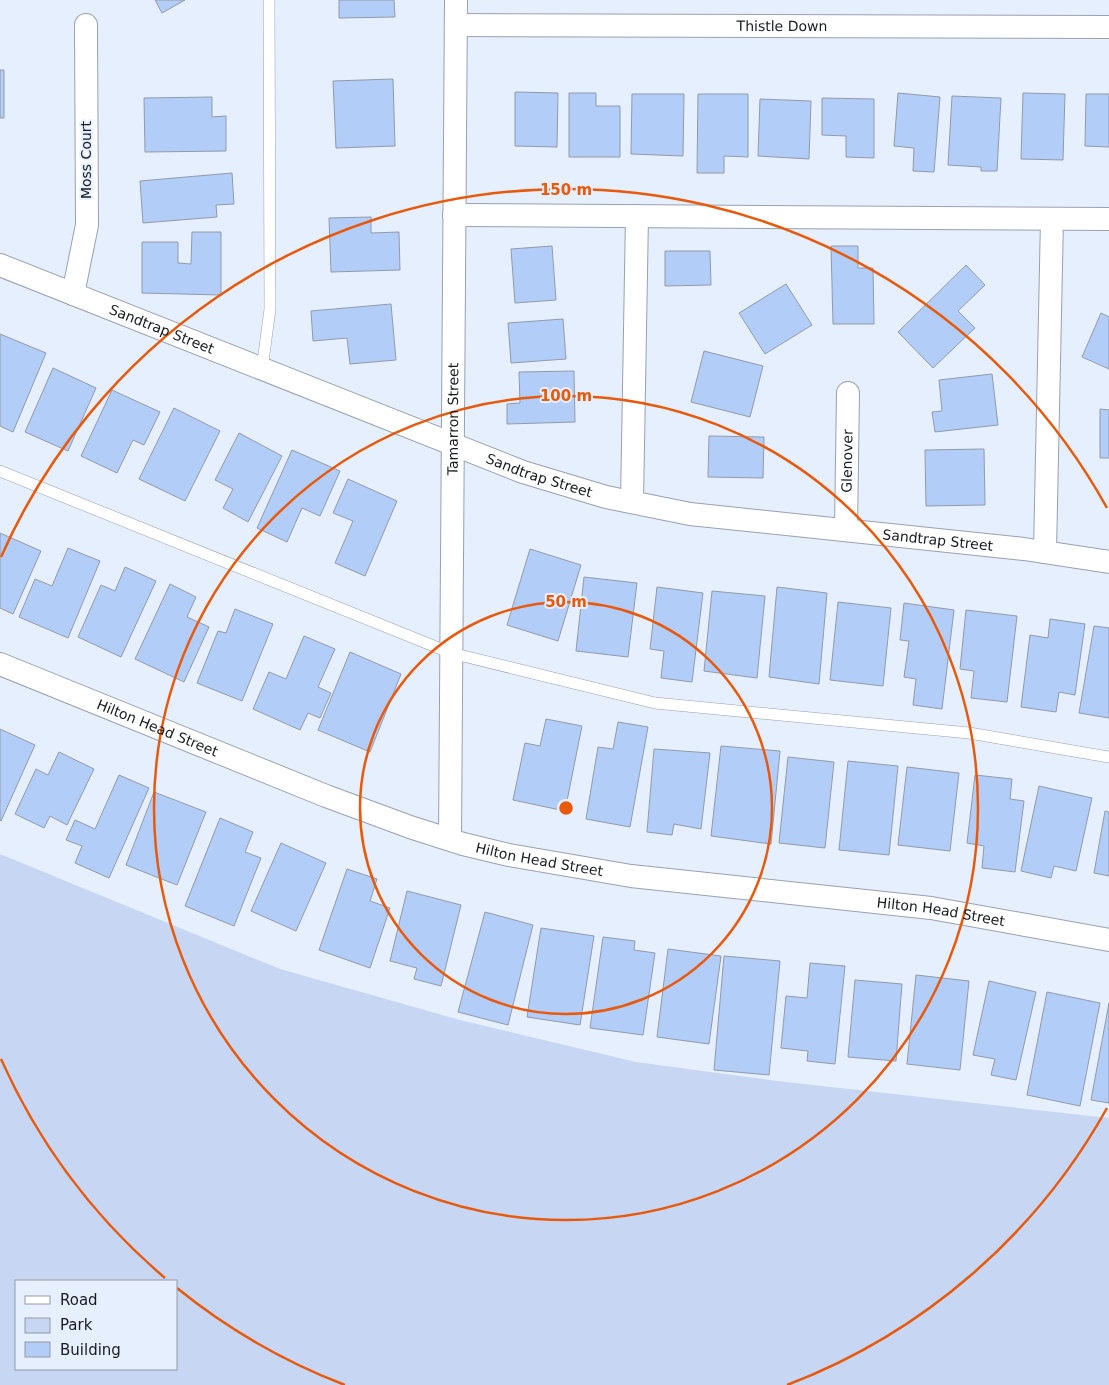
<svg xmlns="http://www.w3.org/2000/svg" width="1109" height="1385" viewBox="0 0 1109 1385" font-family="'DejaVu Sans',sans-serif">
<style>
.green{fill:#c6d6f3;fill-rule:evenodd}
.building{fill:#b3cdf9;stroke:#929aa8}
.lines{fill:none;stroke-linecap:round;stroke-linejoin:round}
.lane-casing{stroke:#99a1ae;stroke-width:12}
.street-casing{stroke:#99a1ae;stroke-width:24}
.lane{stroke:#fff;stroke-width:11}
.street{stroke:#fff;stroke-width:22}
.ring{fill:none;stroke:#e8590c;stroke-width:2.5}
.labels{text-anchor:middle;stroke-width:4;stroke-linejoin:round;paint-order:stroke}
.street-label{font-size:14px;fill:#171a1f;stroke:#e6effd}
.centre{fill:#e8590c;stroke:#e6effd;stroke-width:2.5}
.ring-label{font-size:15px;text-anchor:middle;font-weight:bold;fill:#e8590c;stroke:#e6effd;stroke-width:4;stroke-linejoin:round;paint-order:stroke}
</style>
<rect width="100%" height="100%" fill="#e6effd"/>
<path class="green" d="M0,854L280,969L460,1020L636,1062L777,1081L1109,1118V1385H0ZM16,1281H176V1369H16Z"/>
<path class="building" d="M155,0H185L162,13Z
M339,0H394L395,17L339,18Z
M0,70H4V118H0Z
M393,79L395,146L336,148L333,81Z
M515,92L558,93L557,147L515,146Z
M569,93H596V106H620V157H569Z
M898,93L940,97L934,172L913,171L914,148L894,146Z
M1023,93L1065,94L1063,160L1021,159Z
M632,94H684L683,156L631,154Z
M698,94H748V157L724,156V173H697Z
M1086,94H1109V147L1085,146Z
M952,96L1001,98L997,171H981V167L948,165Z
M212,97V117L226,116V151L145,152L144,98Z
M822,98L874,99V158L846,157V136L822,135Z
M760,99L811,101L809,159L758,156Z
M232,173L234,204L216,205L217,217L143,223L140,181Z
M371,217V233L399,232L400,270L331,272L329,218Z
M192,232H221V295L142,293V242H178V263L191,264Z
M552,246L556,300L515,303L511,249Z
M831,246H858V268H873L874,324H833Z
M665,251H710L711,285L665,286Z
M966,265L985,285L958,311L975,328L933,368L898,332Z
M786,284L812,325L765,354L739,313Z
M391,304L396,360L350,364L347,338L313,341L311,311Z
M1101,313L1109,317V369L1082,357Z
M563,319L566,359L511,363L508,323Z
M0,334L46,353L13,432L0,426Z
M704,351L763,366L750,417L691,402Z
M53,368L96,388L68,451L25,432Z
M574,371L575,422L507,424V404L520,403L519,372Z
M992,374L998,425L935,432L932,412L942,411L939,380Z
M112,390L160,412L144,445L133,440L117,473L81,456Z
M174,408L220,431L185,501L139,479Z
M1100,409L1109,410V458H1100Z
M239,433L282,456L248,522L223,508L233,489L215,480Z
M709,436L764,437L763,478L708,477Z
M984,449L985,505L926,506L925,450Z
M292,450L340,471L320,516L302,508L287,542L257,528Z
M348,479L397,501L365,576L335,563L353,521L333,513Z
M0,533L41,551L13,614L0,608Z
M68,548L100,561L68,638L19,617L35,579L52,586Z
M530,549L581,565L558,641L507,625Z
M125,567L156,581L121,657L78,637L101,585L115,591Z
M584,577L637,583L628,657L576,651Z
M170,584L196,597L187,617L209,627L184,682L135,659Z
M657,587L703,593L692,682L661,678L664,651L650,649Z
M777,587L827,593L819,684L769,677Z
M712,591L765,596L757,678L704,671Z
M838,602L891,608L883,686L830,680Z
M904,603L954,610L942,709L913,705L916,679L904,677L909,641L900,640Z
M235,609L273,624L242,701L197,683L218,631L226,633Z
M966,610L1017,616L1007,702L971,698L974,671L960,669Z
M1050,619L1085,624L1075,695L1059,692L1056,712L1021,707L1030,635L1048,638Z
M1094,626L1109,628V718L1079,713Z
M304,636L335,649L318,687L331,693L320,718L308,713L300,730L253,709L269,672L286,679Z
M350,652L401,674L370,752L318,730Z
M546,719L582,726L565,811L513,800L525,743L540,746Z
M618,722L648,727L630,827L586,819L598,747L613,749Z
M0,729L35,745L1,821L0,820Z
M721,746L780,751L771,844L711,836Z
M654,749L710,753L701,829L674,824L672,835L647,832Z
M59,752L94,769L67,825L50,816L44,828L15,814L36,769L48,775Z
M788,757L834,762L825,848L779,843Z
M848,761L898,766L889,855L839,850Z
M907,767L959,773L950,851L898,845Z
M119,775L149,788L109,878L75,863L82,846L66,840L75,820L95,829Z
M975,775L1012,779L1010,799L1024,801L1015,872L982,868L984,846L967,843Z
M1039,786L1092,798L1076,871L1054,866L1051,878L1021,871Z
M154,792L206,812L177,885L126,865Z
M1105,811L1109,812V876L1094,873Z
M220,818L253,832L245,852L261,858L234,926L185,906Z
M281,843L326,863L296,931L251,911Z
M347,869L377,879L370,901L390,908L370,968L319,950Z
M407,891L461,905L441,986L414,979L417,968L390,961Z
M485,912L533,925L508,1025L458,1012Z
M541,928L594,936L580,1025L527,1017Z
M603,937L635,941L634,950L655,953L643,1035L590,1028Z
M668,949L721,956L709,1044L657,1037Z
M724,956L780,961L769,1075L714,1070Z
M810,963L845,966L835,1064L807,1061L808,1051L781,1048L786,996L807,998Z
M916,975L969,981L960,1070L907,1064Z
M855,980L902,984L896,1061L848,1057Z
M989,981L1036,992L1016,1080L991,1075L995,1059L973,1055Z
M1047,992L1100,1003L1080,1106L1027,1095Z
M1109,1003V1103L1091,1100Z"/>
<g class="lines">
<g class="lane-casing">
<path id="lane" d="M262,369L270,309L269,0
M0,471L451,653L655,703L969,733L1109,757"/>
</g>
<g class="street-casing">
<g id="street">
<path id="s1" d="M456,25L1109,27"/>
<path d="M454,215L1109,219"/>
<path id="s2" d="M0,265L523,472L606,497L690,514L1024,549L1109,562"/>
<path d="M73,294L87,225L86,25"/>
<path d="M632,502L637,216"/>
<path id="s3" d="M846,530L848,393"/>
<path d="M1045,552L1052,219"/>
<path id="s4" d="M0,664L326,796L410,827L463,844L509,855L631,876L931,908L1109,940"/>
<path id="s5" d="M450,839L456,0"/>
</g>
</g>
<use href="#lane" class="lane"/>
<use href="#street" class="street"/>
</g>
<g class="ring">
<circle cx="566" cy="808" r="206"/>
<circle cx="566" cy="808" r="412"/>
<path d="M1107 1108A618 618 0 0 1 787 1385M345 1385A618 618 0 0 1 177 1288M165 1278A618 618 0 0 1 1 1059M1 557A618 618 0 0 1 1107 508"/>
</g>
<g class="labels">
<g class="street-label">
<text dy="5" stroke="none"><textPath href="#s1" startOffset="326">Thistle Down</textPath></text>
<text transform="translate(86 160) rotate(-90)" y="5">Moss Court</text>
<text dy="5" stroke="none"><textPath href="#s2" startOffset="174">Sandtrap Street</textPath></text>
<text dy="5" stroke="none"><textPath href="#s5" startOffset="420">Tamarron Street</textPath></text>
<text dy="5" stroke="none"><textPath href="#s3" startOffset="69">Glenover</textPath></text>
<text dy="5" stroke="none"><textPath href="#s2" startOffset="579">Sandtrap Street</textPath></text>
<text dy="5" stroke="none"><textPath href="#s2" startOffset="984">Sandtrap Street</textPath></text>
<text dy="5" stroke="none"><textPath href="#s4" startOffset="170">Hilton Head Street</textPath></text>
<text dy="5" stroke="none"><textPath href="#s4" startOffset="575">Hilton Head Street</textPath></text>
<text dy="5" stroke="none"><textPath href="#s4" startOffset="980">Hilton Head Street</textPath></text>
</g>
</g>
<circle cx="566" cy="808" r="8" class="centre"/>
<g class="ring-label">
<text x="566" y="195">150 m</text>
<text x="566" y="401">100 m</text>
<text x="566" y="607">50 m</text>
</g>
<rect x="15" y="1280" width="162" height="90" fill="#e6effd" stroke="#939aa4"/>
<rect x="25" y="1296" width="25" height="8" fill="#ffffff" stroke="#939aa4"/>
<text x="60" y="1305" font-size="15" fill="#171a1f">Road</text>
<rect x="25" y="1318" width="25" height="15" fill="#c6d6f3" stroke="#939aa4"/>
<text x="60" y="1330" font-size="15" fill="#171a1f">Park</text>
<rect x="25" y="1342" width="25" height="15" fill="#b3cdf9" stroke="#939aa4"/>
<text x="60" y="1355" font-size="15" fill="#171a1f">Building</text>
</svg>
